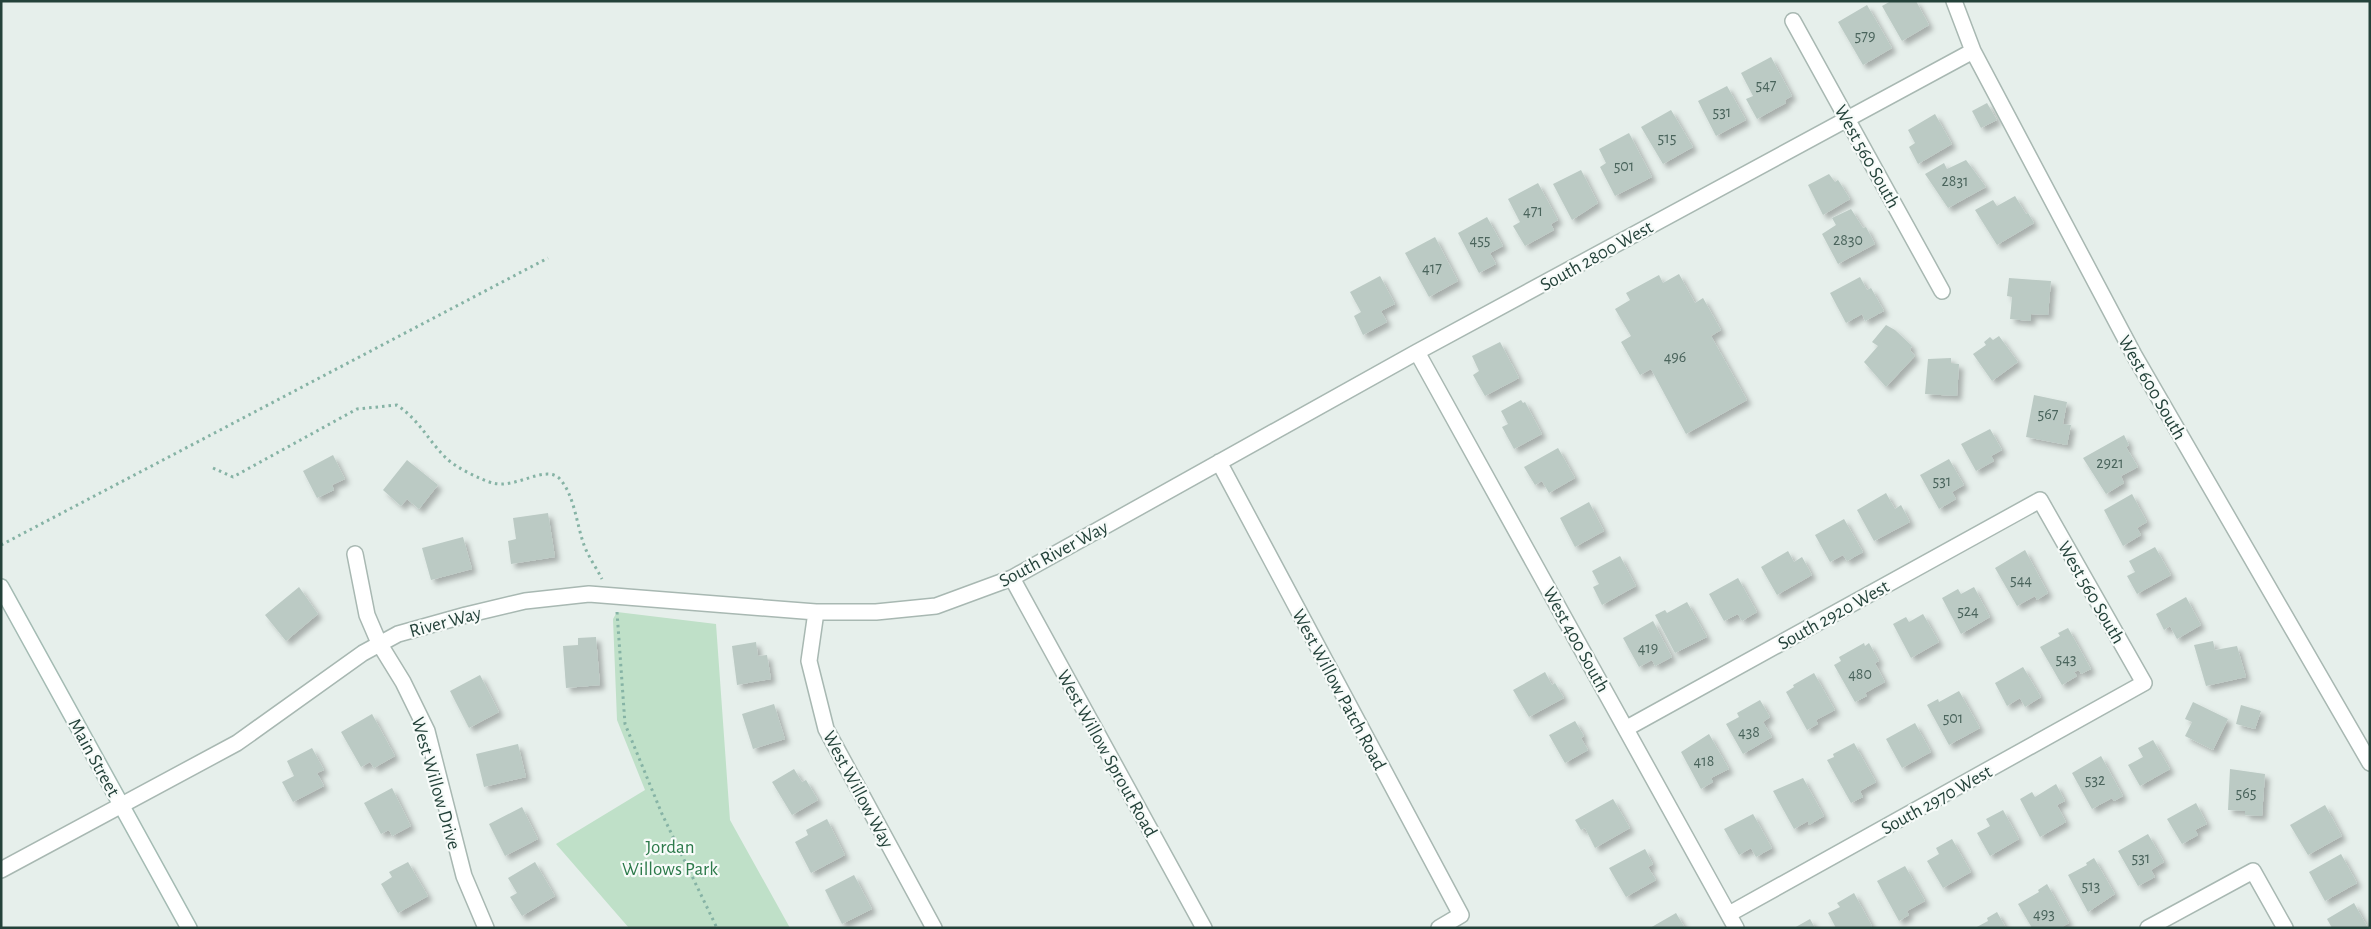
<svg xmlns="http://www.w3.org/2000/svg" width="2371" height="929" viewBox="0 0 2371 929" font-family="'Alegreya Sans',sans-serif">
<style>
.green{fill:#bfe0c8}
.building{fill:#bbcac4;filter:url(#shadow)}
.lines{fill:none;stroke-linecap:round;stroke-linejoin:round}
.street-casing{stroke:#a8b8b2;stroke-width:18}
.secondary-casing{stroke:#a4bbb3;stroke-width:18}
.path{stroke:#86b3a5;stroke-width:3;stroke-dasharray:2.5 4;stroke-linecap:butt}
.street{stroke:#fff;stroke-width:15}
.secondary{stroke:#fff;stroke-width:15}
.labels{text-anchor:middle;stroke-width:4.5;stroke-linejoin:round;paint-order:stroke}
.number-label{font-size:16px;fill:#4a645c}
.street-label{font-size:19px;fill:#24423a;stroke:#f7fbf9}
.park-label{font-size:19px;fill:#2d7a4b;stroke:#f7fbf9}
</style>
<defs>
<filter id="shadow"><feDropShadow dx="4.5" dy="4.5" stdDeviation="2.5" flood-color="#0004"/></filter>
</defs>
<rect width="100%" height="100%" fill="#e6efeb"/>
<path class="green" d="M617,612L716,624L730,820L790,928H629L556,844L645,790L617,720L613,619Z"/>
<path class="building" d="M1891,1H1916L1929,25L1902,41L1882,6Z
M1867,5L1892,48L1863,65L1838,22Z
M1771,57L1792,96L1785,100L1786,103L1757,119L1746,99L1753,96L1741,73Z
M1727,86L1746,120L1716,136L1698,101Z
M1987,103L1997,120L1981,128L1972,111Z
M1671,110L1693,147L1663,164L1641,127Z
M1935,114L1952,144L1918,164L1909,147L1915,143L1908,130Z
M1629,133L1652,177L1615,196L1600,167L1606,163L1599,149Z
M1966,160L1986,187L1948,208L1925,174L1944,163L1947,169Z
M1581,170L1598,203L1572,220L1553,184Z
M1829,174L1835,182L1838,180L1840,183L1850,199L1823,215L1808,185Z
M1538,183L1558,220L1551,224L1554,230L1525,246L1513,226L1520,222L1508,199Z
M2015,196L2026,214L2028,213L2034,223L1997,245L1975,210L1993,200L1997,206Z
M1851,209L1863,228L1866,227L1875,244L1838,264L1822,234L1836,225L1832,218Z
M1487,217L1503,246L1490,253L1496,264L1479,273L1458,233Z
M1435,237L1458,281L1429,297L1405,253Z
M1679,274L1695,303L1703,298L1721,330L1711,336L1747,400L1686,434L1651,369L1640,375L1621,342L1631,336L1615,309L1630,300L1626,293L1659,275L1663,283Z
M1380,276L1395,304L1381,311L1387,322L1363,335L1354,316L1361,312L1350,292Z
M1860,277L1867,290L1871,288L1884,311L1865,321L1862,314L1846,323L1830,293Z
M2009,278L2051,281L2048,315L2031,314V321L2010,319L2012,297L2007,296Z
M1886,325L1895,330L1912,346L1910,350L1915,356L1886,387L1864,362L1878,346L1872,342Z
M1999,336L2018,362L1992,381L1973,354L1986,345L1984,342L1990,337L1993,340Z
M1500,342L1519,378L1485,396L1473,375L1479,371L1472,356Z
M1951,358V363L1959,364L1957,396L1925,394L1928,359Z
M2034,395L2067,402L2063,424L2071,425L2067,445L2026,437Z
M1521,400L1523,403L1525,402L1542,434L1514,449L1502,427L1508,424L1501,411Z
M1990,429L2002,450L1991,456L1994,461L1976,471L1961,444Z
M2124,435L2129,445L2126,447L2138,467L2121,476L2124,483L2106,494L2083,458Z
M1558,448L1575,478L1549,493L1542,481L1535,485L1524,467Z
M333,455L345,479L332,485L334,490L317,498L303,471Z
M1949,459L1964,485L1952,492L1956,499L1939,509L1920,475Z
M407,460L438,485L419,509L407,499L401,506L383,490Z
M1886,493L1895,509L1901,505L1910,522L1874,541L1857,510Z
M2132,494L2147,522L2137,528L2141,535L2123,546L2104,510Z
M1589,502L1604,531L1575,547L1560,518Z
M548,513L555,557L511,564L508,541L516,539L513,518Z
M1844,519L1863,552L1847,561L1843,555L1830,562L1815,535Z
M463,537L472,569L431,580L422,548Z
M2155,547L2171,575L2137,594L2127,576L2135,572L2129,561Z
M2025,550L2048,593L2037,600L2035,596L2017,606L1995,568Z
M1788,551L1794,562L1802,557L1812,575L1777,595L1761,567Z
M1620,556L1636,586L1602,605L1593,587L1599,584L1592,571Z
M1738,578L1757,612L1742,621L1738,614L1724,621L1709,594Z
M299,587L318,614L286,641L265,615Z
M1974,587L1990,617L1961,634L1942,598L1958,589L1961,594Z
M2186,597L2201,625L2177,639L2170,626L2164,630L2156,614Z
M1687,602L1707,637L1675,653L1655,615L1665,610L1667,613Z
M1923,614L1939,642L1911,658L1893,624L1906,617L1909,622Z
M1653,621L1672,657L1655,666L1652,660L1639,667L1623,638Z
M2068,628L2091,669L2081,674L2079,670L2074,672L2077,676L2062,685L2040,647L2060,636L2058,633Z
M596,637L600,685L566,688L563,646L578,645V638Z
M2213,641L2215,650L2237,646L2246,677L2206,686L2194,645Z
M756,642L758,656L767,655L771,679L737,685L732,646Z
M1864,643L1865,646L1869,643L1879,661L1875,663L1885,682L1865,693L1867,696L1855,702L1834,665L1841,661L1839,657Z
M2023,667L2041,697L2025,707L2020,698L2007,706L1995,683Z
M1545,672L1552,685L1555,683L1564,698L1529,717L1513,690Z
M1814,673L1835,710L1816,720L1818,724L1807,730L1786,692L1794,687L1793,685Z
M480,675L499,712L469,728L450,691Z
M1959,691L1980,728L1949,745L1927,705L1938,699L1939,702Z
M1760,700L1770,717L1763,722L1772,737L1743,754L1726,724L1739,717L1737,713Z
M2193,702L2228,719L2213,750L2185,736L2192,722L2185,719Z
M774,704L785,739L753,749L742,714Z
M2241,705L2261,711L2255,729L2236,724Z
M372,714L395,756L374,768L370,762L361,767L341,732Z
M1575,721L1584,736L1581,738L1588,750L1565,763L1549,735Z
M1915,723L1931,752L1902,768L1886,739Z
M1709,734L1729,769L1711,778L1713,782L1701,789L1681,752Z
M2153,740L2170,769L2140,786L2128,765L2143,757L2138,748Z
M1854,743L1876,782L1860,791L1863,797L1851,803L1827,760L1834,757L1833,754Z
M518,744L526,777L484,787L476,754Z
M312,748L324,770L317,773L324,786L293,802L282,782L294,776L287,761Z
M2101,756L2123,796L2114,801L2112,798L2092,809L2072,773Z
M794,769L802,782L806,780L818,800L792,815L772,782Z
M2230,769L2265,774L2262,816L2245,815V811L2228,810Z
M1803,778L1824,816L1809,825L1808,821L1794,829L1773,791Z
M2056,784L2065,801L2057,805L2066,822L2040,837L2020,799L2032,792L2035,797Z
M392,788L411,826L392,836L389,830L381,834L364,803Z
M1613,799L1630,828L1595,848L1585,828L1581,830L1575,820Z
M2196,803L2207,824L2195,830L2198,835L2182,844L2167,819Z
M2325,805L2342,836L2308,855L2290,825Z
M522,807L538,839L505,856L489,824Z
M2003,810L2019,839L1990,856L1977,833L1990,826L1986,819Z
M1753,814L1772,848L1756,857L1751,848L1739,855L1724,829Z
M827,819L845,855L811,873L795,842L808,835L806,830Z
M2148,834L2164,862L2151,870L2155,877L2138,886L2118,851Z
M1952,839L1971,872L1943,888L1927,861L1939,854L1936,848Z
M1645,849L1653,864L1648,867L1656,880L1626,897L1609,868Z
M2341,854L2357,883L2325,901L2309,872Z
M2094,858L2115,894L2088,912L2068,875L2087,865L2086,863Z
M408,862L428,896L398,913L381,884L392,877L389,872Z
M535,862L555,896L522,916L510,897L517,893L508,878Z
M1905,866L1925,901L1907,911L1909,915L1899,921L1877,881Z
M854,875L872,909L842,924L825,890Z
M2047,884L2069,923L2060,928H2032L2018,904L2039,892L2038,890Z
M1854,893L1872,926L1869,928H1836L1828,913L1840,907L1837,903Z
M2354,903L2368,928H2332L2327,919Z
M1997,912L2006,928H1975L1988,921L1987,918Z
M1676,913L1685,928H1650Z
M1810,919L1815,928H1794Z"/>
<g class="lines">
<g class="street-casing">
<path id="street" d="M1954,1L1973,51L2134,355L2370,763
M1793,21L1942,291
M1417,352L1736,928
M1219,462L1461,915L1439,928
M355,554L367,615L379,643L403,682L427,731L464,876L486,928
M1012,578L1204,928
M816,612L809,661L826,729L934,928
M1627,728L2040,500L2144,683L1729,914
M1,870L237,743L363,653L398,634L466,615L525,601L589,594L816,612H876L936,606L1012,578L1417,352L1973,51
M2148,928L2253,871L2285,928"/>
</g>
<g class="secondary-casing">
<path id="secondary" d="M1,587L189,928"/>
</g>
<path class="path" d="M213,468L233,477L357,409L397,405C421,422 427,439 446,458C455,467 481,480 493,483C516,489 544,465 559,478C574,494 576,521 583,542C587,555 596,567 602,579
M1,545L548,258
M617,612L625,724L662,814L717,928"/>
<use href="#street" class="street"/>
<use href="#secondary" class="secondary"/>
</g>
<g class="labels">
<g class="number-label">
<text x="1865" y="41">579</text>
<text x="1766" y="90">547</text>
<text x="1722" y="117">531</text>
<text x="1667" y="143">515</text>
<text x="1624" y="171">501</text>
<text x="1955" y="186">2831</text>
<text x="1533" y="216">471</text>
<text x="1480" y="245">455</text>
<text x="1848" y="245">2830</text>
<text x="1432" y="273">417</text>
<text x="1675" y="362">496</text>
<text x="2048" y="419">567</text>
<text x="2110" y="468">2921</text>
<text x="1942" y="486">531</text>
<text x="2021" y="585">544</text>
<text x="1968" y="616">524</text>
<text x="1648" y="653">419</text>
<text x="2066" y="664">543</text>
<text x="1860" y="679">480</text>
<text x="1953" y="723">501</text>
<text x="1749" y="737">438</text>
<text x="1704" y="766">418</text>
<text x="2095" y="785">532</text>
<text x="2246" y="798">565</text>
<text x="2141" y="863">531</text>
<text x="2091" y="891">513</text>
<text x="2044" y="919">493</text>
</g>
<g class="street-label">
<text transform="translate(1868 156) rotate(61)" y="7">West 560 South</text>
<text transform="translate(1596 255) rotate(-29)" y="7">South 2800 West</text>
<text transform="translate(2153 387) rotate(60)" y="7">West 600 South</text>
<text transform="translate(1053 553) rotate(-28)" y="7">South River Way</text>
<text transform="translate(2092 592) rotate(60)" y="7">West 560 South</text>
<text transform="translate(1833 614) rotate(-29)" y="7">South 2920 West</text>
<text transform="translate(445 621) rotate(-15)" y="7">River Way</text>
<text transform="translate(1577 639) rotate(61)" y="7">West 400 South</text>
<text transform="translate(1340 689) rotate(62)" y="7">West Willow Patch Road</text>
<text transform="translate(1108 753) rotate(61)" y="7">West Willow Sprout Road</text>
<text transform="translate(95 757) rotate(61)" y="7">Main Street</text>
<text transform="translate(437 783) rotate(74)" y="7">West Willow Drive</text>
<text transform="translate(859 789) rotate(62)" y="7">West Willow Way</text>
<text transform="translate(1936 799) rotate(-29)" y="7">South 2970 West</text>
</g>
<g class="park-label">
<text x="670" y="853">Jordan<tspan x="670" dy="22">Willows Park</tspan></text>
</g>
</g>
<rect width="2371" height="929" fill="none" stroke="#24423a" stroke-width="5"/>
</svg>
